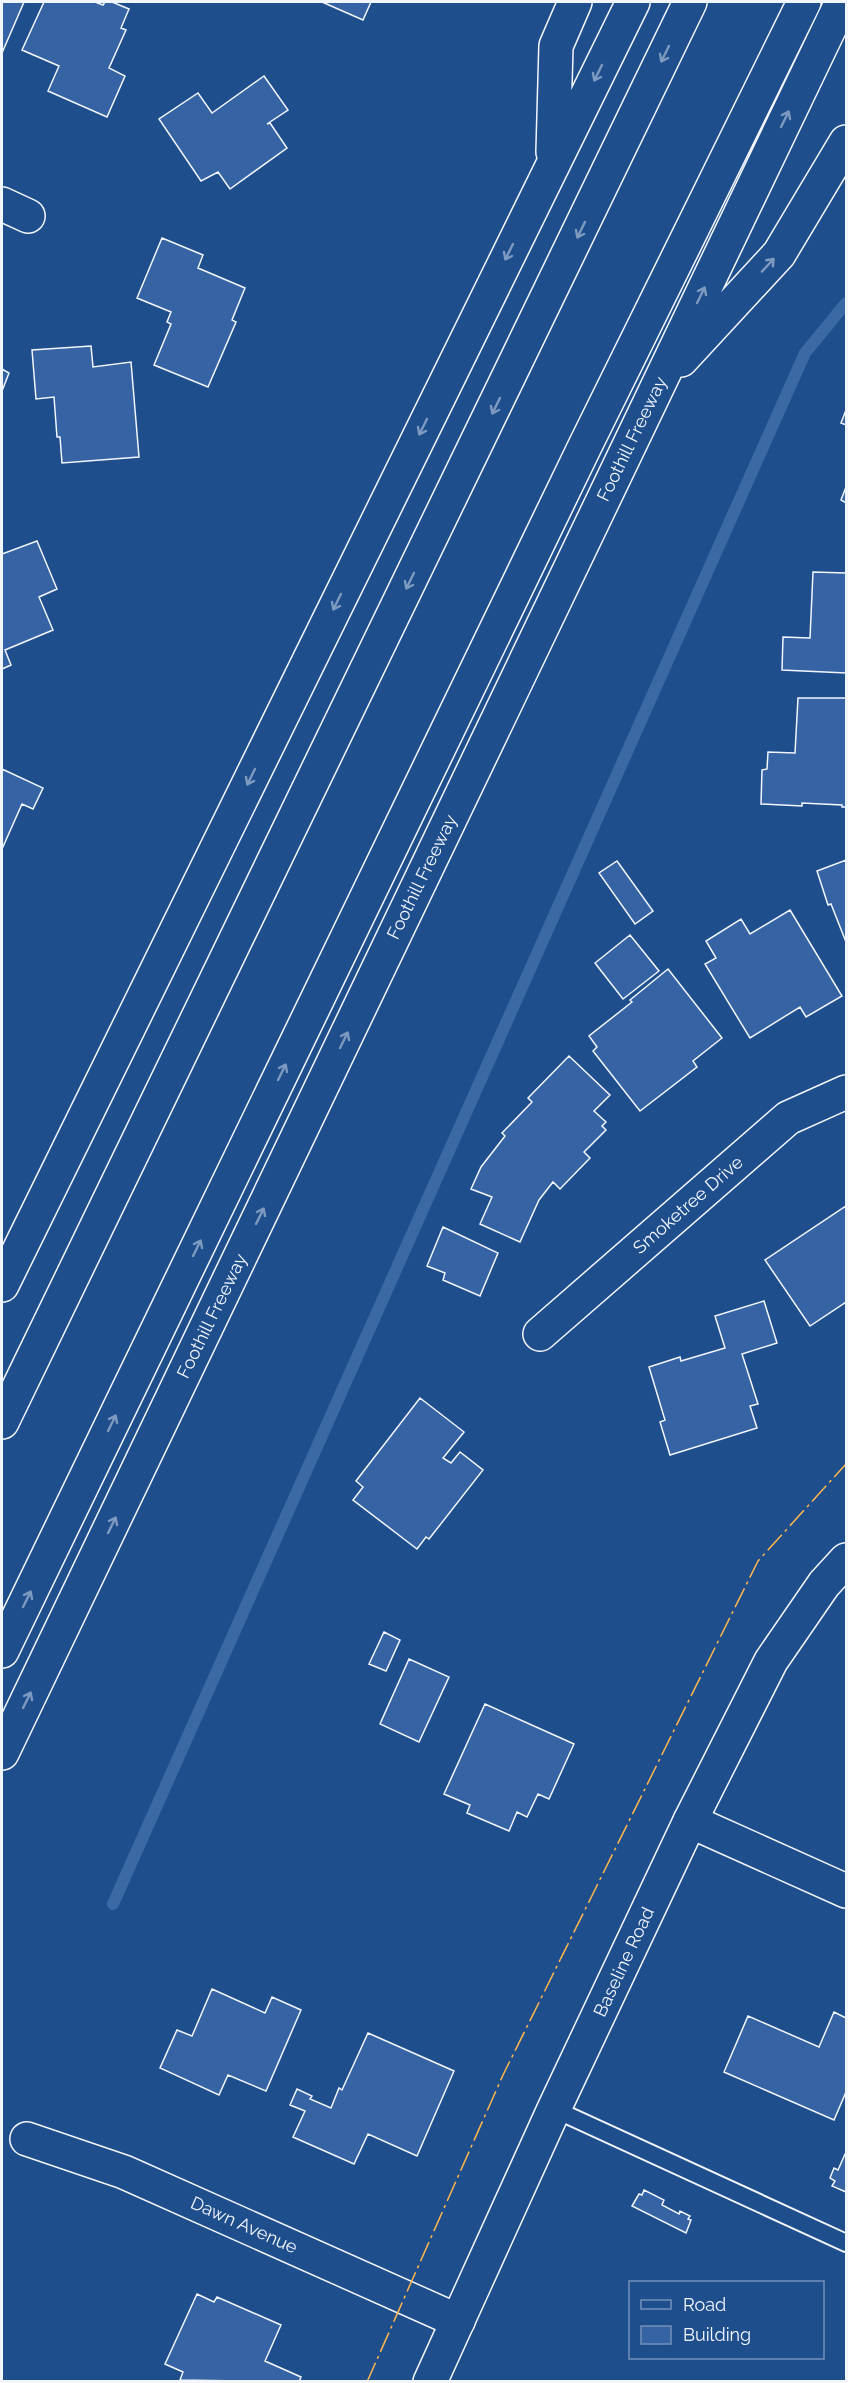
<svg xmlns="http://www.w3.org/2000/svg" width="848" height="2383" viewBox="0 0 848 2383" font-family="Raleway,sans-serif">
<style>
.lines{fill:none;stroke-linecap:round;stroke-linejoin:round}
.stream{stroke:#3b69a3;stroke-width:12}
.building{fill:#3563a3;stroke:#f2f6ff;stroke-width:1.5}
.service-casing{stroke:#f2f6ff;stroke-width:20}
.minor-casing{stroke:#f2f6ff;stroke-width:36}
.primary-casing{stroke:#f2f6ff;stroke-width:36}
.motorway-casing{stroke:#f2f6ff;stroke-width:36}
.service{stroke:#1f4e8c;stroke-width:16}
.minor{stroke:#1f4e8c;stroke-width:33}
.primary{stroke:#1f4e8c;stroke-width:33}
.motorway{stroke:#1f4e8c;stroke-width:33}
.power{stroke:#ffb74d;stroke-width:1.5;stroke-dasharray:21 4.5 3 4.5;stroke-linecap:butt}
.oneway{stroke:#7e9ac0}
.labels{text-anchor:middle;stroke-width:4.5;stroke-linejoin:round;paint-order:stroke}
.street-label{font-size:18px;fill:#f2f6ff;stroke:#1f4e8c}
</style>
<rect width="100%" height="100%" fill="#1f4e8c"/>
<g class="lines">
<path class="stream" d="M113,1904L805,353L846,303"/>
</g>
<path class="building" d="M2,2H24L2,53Z
M44,2H95L103,5L105,2H112L129,9L121,28L126,30L109,68L125,76L107,117L48,91L59,66L22,50Z
M322,2H371L363,20Z
M264,76L288,110L267,124L270,123L287,148L230,189L218,172L201,181L159,119L198,93L212,113Z
M162,238L203,255L198,268L245,288L232,320L236,322L208,387L154,365L171,324L167,322L171,312L137,298Z
M91,346L93,367L131,362L139,457L62,463L60,437H57L54,397L36,399L32,350Z
M2,369L9,373L2,391Z
M846,410V425L841,423Z
M846,487V503L841,500Z
M37,541L57,589L39,597L53,630L5,650L11,665L2,669V554Z
M813,572L846,573V673L782,670L783,637L810,638Z
M798,698H846V807H842V805L802,803V806L761,804L762,770L767,769L768,752L795,753Z
M2,769L43,788L33,809L22,804L2,849Z
M846,860V942L831,904L828,905L817,871Z
M617,861L653,911L635,924L599,873Z
M790,910L842,996L806,1017L800,1007L750,1038L705,964L716,958L706,941L741,919L750,934Z
M630,935L659,971L623,999L595,963Z
M668,969L722,1038L693,1061L697,1067L640,1111L593,1051L597,1047L589,1036L632,1002L630,1000Z
M569,1056L610,1095L594,1111L606,1122L602,1126L606,1130L584,1152L590,1158L560,1189L553,1182L539,1200L520,1242L480,1224L492,1197L471,1189L481,1167L505,1136L502,1133L532,1102L528,1098Z
M846,1206V1302L810,1326L765,1260Z
M443,1227L498,1253L480,1296L443,1280L445,1273L427,1266Z
M764,1301L777,1343L742,1354L758,1404L750,1406L757,1428L670,1455L660,1422L665,1420L649,1367L680,1357L681,1361L725,1348L715,1316Z
M420,1398L464,1432L443,1458L451,1463L460,1452L483,1470L429,1539L426,1537L417,1549L353,1500L363,1487L356,1481Z
M384,1632L400,1640L386,1671L369,1664Z
M409,1659L449,1677L419,1742L380,1724Z
M485,1704L574,1744L549,1799L538,1794L527,1817L517,1812L509,1831L467,1813L470,1805L444,1794Z
M212,1989L265,2013L272,1997L301,2010L266,2091L228,2075L219,2095L160,2068L177,2030L192,2036Z
M834,2012L846,2018V2092L834,2120L724,2072L748,2016L819,2047Z
M368,2033L454,2071L417,2156L368,2134L354,2164L293,2137L305,2111L290,2105L297,2089L312,2096L310,2099L331,2108L339,2088L342,2090Z
M846,2152V2192L832,2186L835,2181L830,2178L834,2168L838,2170Z
M644,2190L664,2200L662,2205L679,2214L680,2211L690,2216L688,2219L691,2220L686,2233L632,2206L639,2194L642,2195Z
M197,2294L214,2302L217,2297L281,2325L265,2361L301,2377L299,2382L180,2380L183,2372L165,2364Z"/>
<g class="lines">
<g class="service-casing">
<path id="service" d="M554,2109L846,2243"/>
</g>
<g class="minor-casing">
<path id="minor" d="M2,204L28,216
M540,1334L788,1118L846,1092
M690,1821L846,1891
M27,2139L124,2172L458,2321"/>
</g>
<g class="primary-casing">
<path id="primary" d="M430,2382L554,2109L690,1821L771,1661L824,1584L846,1560"/>
</g>
<g class="motorway-casing">
<path id="motorway" d="M553,152L556,46L575,2
M681,360L779,254L846,142
M2,1285L633,2
M2,1422C229,947 462,475 690,2
M2,1651L585,446L804,2
M2,1753L842,2"/>
</g>
<use href="#service" class="service"/>
<use href="#minor" class="minor"/>
<use href="#primary" class="primary"/>
<use href="#motorway" class="motorway"/>
<path class="power" d="M367,2382L503,2075L758,1561L846,1464"/>
</g>
<defs><path id="oneway-shaft" d="M-6 0H5M1.5-3L5.5 0L1.5 3" fill="none" stroke-width="1.6" stroke-linecap="round" stroke-linejoin="round" transform="scale(1.5)"/></defs>
<g class="oneway">
<use href="#oneway-shaft" transform="translate(665 54) rotate(116)"/>
<use href="#oneway-shaft" transform="translate(598 73) rotate(116)"/>
<use href="#oneway-shaft" transform="translate(785 119) rotate(-64)"/>
<use href="#oneway-shaft" transform="translate(581 230) rotate(116)"/>
<use href="#oneway-shaft" transform="translate(509 252) rotate(116)"/>
<use href="#oneway-shaft" transform="translate(768 265) rotate(-47)"/>
<use href="#oneway-shaft" transform="translate(701 295) rotate(-64)"/>
<use href="#oneway-shaft" transform="translate(496 406) rotate(116)"/>
<use href="#oneway-shaft" transform="translate(423 427) rotate(116)"/>
<use href="#oneway-shaft" transform="translate(410 581) rotate(116)"/>
<use href="#oneway-shaft" transform="translate(337 602) rotate(116)"/>
<use href="#oneway-shaft" transform="translate(251 777) rotate(116)"/>
<use href="#oneway-shaft" transform="translate(344 1040) rotate(-64)"/>
<use href="#oneway-shaft" transform="translate(282 1072) rotate(-64)"/>
<use href="#oneway-shaft" transform="translate(260 1216) rotate(-64)"/>
<use href="#oneway-shaft" transform="translate(197 1248) rotate(-64)"/>
<use href="#oneway-shaft" transform="translate(112 1423) rotate(-64)"/>
<use href="#oneway-shaft" transform="translate(112 1525) rotate(-64)"/>
<use href="#oneway-shaft" transform="translate(27 1599) rotate(-64)"/>
<use href="#oneway-shaft" transform="translate(27 1700) rotate(-64)"/>
</g>
<g class="labels">
<g class="street-label">
<text transform="translate(632 439) rotate(-64)" y="6">Foothill Freeway</text>
<text transform="translate(422 877) rotate(-64)" y="6">Foothill Freeway</text>
<text transform="translate(688 1205) rotate(-41)" y="6">Smoketree Drive</text>
<text transform="translate(212 1316) rotate(-64)" y="6">Foothill Freeway</text>
<text transform="translate(624 1962) rotate(-65)" y="6">Baseline Road</text>
<text transform="translate(244 2225) rotate(24)" y="6">Dawn Avenue</text>
</g>
</g>
<rect width="848" height="2383" fill="none" stroke="#f2f6ff" stroke-width="6"/>
<rect x="629" y="2281" width="195" height="78" fill="#1f4e8c" stroke="#7391ba" stroke-width="1.5"/>
<rect x="641" y="2300" width="30" height="9" fill="#1f4e8c" stroke="#7391ba" stroke-width="1.5"/>
<text x="683" y="2311" font-size="18" fill="#f2f6ff">Road</text>
<rect x="641" y="2326" width="30" height="18" fill="#3563a3" stroke="#7391ba" stroke-width="1.5"/>
<text x="683" y="2341" font-size="18" fill="#f2f6ff">Building</text>
</svg>
